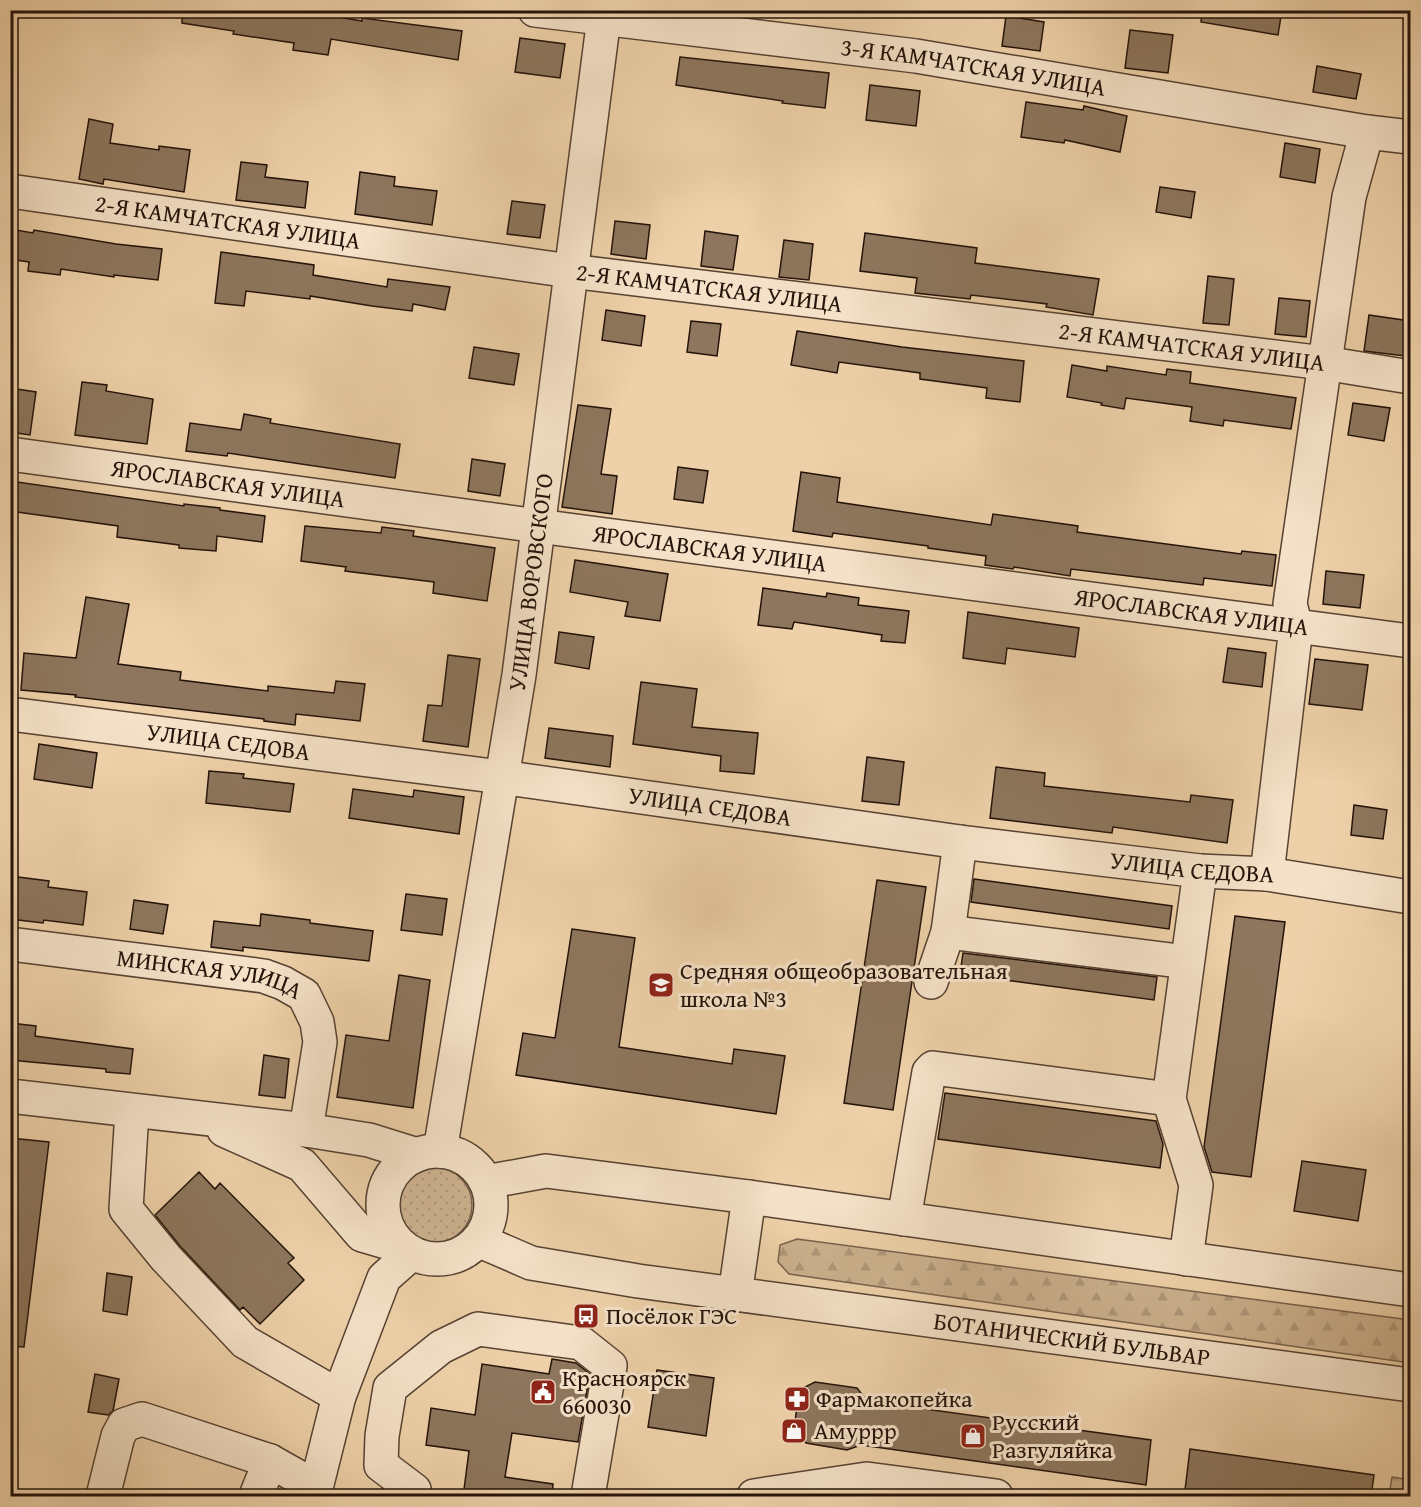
<svg xmlns="http://www.w3.org/2000/svg" width="1421" height="1507" viewBox="0 0 1421 1507" font-family="'Gentium Book Plus',serif">
<style>
.grass{fill:url(#grass-dots);stroke:#78624c;stroke-width:1.5}
.forest{fill:url(#forest-firs);stroke:#78624c;stroke-width:1.5}
.building{fill:#8d765d;stroke:#24130a;stroke-width:1.5}
.lines{fill:none;stroke-linecap:round;stroke-linejoin:round}
.minor-casing{stroke:#564232;stroke-width:36}
.minor{stroke:#f4e1c7;stroke-width:33}
.labels{text-anchor:middle;stroke-width:6;stroke-linejoin:round;paint-order:stroke}
.street-label{font-size:24px;fill:#24130a;stroke:#f4e1c7}
.poi-label{font-size:24px;fill:#24130a;stroke:#f4e1c7;text-anchor:start}
</style>
<defs>
<pattern id="grass-dots" width="8" height="8" patternUnits="userSpaceOnUse" patternTransform="scale(1.5)"><rect width="8" height="8" fill="#ccb18e"/><path d="M2 2h.1M6 6h.1" fill="none" stroke="#af9779" stroke-width="1.8" stroke-linecap="round"/></pattern>
<pattern id="forest-firs" width="22" height="20" patternUnits="userSpaceOnUse" patternTransform="scale(1.5)"><rect width="22" height="20" fill="#ccb18e"/><path d="M5 1l3.5 6h-7zM16 11l3.5 6h-7z" fill="#af9779"/></pattern>
</defs>
<rect width="100%" height="100%" fill="#eed1a9"/>
<filter id="stains"><feTurbulence type="fractalNoise" baseFrequency=".00333" numOctaves="4"/><feColorMatrix values="0 0 0 0 .2 0 0 0 0 .09 0 0 0 0 .02 0 0 0 .5 -.17"/></filter>
<radialGradient id="worn" r=".72"><stop offset=".6" stop-color="#630" stop-opacity="0"/><stop offset="1" stop-color="#630" stop-opacity=".3"/></radialGradient>
<path class="grass" d="M396 1205a38 38 0 1 1 76 0a38 38 0 1 1-76 0Z"/>
<path class="forest" d="M797,1239L1410,1320V1363L789,1274L778,1262L780,1245Z
M1392,1477L1410,1480V1496H1389Z"/>
<path class="building" d="M182,10H296L362,21V18L462,31L458,60L331,39L328,55L293,50L294,43L233,34L234,31L182,23Z
M1202,10H1282L1278,35L1201,22Z
M1006,16L1044,22L1040,51L1002,46Z
M1130,30L1173,35L1168,73L1125,68Z
M520,38L565,44L560,78L515,72Z
M680,57L829,73L825,108L782,103L783,101L676,85Z
M1317,66L1361,74L1356,99L1313,92Z
M870,85L920,91L916,126L866,120Z
M1026,102L1083,110L1084,106L1127,116L1120,152L1065,140L1064,143L1021,137Z
M89,119L113,124L110,143L159,150V146L190,150L184,192L104,179L103,184L79,179Z
M1285,143L1320,149L1315,183L1280,177Z
M241,162L267,165L265,177L308,182L305,208L236,200Z
M360,172L395,177L394,186L437,191L432,225L355,214Z
M1160,187L1195,192L1191,218L1156,212Z
M512,201L545,205L540,238L507,234Z
M615,221L650,225L646,259L611,254Z
M10,229L33,233L34,230L116,244L162,249L158,280L114,275V277L61,269L60,275L28,271L29,262L10,259Z
M705,231L738,236L733,270L701,266Z
M865,233L977,248L975,263L1099,279L1093,315L1046,307L1047,304L971,295L970,299L915,293L917,278L860,271Z
M784,240L813,244L809,280L779,277Z
M221,252L314,265L313,275L387,287L388,279L450,287L445,310L413,304L412,311L372,306L310,296V299L246,291L244,306L215,303Z
M1208,276L1234,279L1229,325L1203,323Z
M1279,298L1310,301L1306,337L1275,334Z
M606,310L645,316L641,346L602,340Z
M1369,315L1410,321L1405,356L1364,351Z
M691,321L721,324L717,356L687,352Z
M797,331L902,347L1024,361L1020,402L986,398L987,388L920,379V373L839,362L837,373L791,365Z
M474,347L519,354L514,385L469,378Z
M1072,365L1107,371V366L1166,375L1167,369L1191,372L1190,383L1296,398L1291,429L1224,420L1223,426L1190,421L1192,407L1126,398L1124,409L1101,405L1102,403L1067,397Z
M82,382L107,385L106,391L153,399L147,444L75,435Z
M10,388L36,392L30,435L10,432Z
M1353,403L1390,408L1384,441L1348,435Z
M578,405L611,409L601,474L617,476L612,514L562,507Z
M244,414L271,419L270,423L400,444L395,478L228,453L227,456L186,451L190,423L241,430Z
M472,459L505,464L500,496L468,491Z
M678,467L708,471L703,503L674,499Z
M801,472L840,478L837,502L991,525L993,514L1078,526L1077,532L1241,554L1242,551L1276,555L1272,586L1204,578L1203,585L1071,569L1070,576L1014,567L1013,569L985,565L986,556L928,548V546L833,533L832,537L793,531Z
M10,481L184,506V504L220,508V510L265,516L262,542L217,536L216,551L179,548V545L117,537L118,526L10,511Z
M305,526L381,533L382,527L414,531L413,536L495,548L487,601L433,593L434,582L345,571L346,567L301,561Z
M575,560L668,574L660,621L625,616L628,602L570,592Z
M1326,571L1364,575L1360,608L1323,604Z
M763,588L826,597L827,593L859,598L858,605L909,611L905,643L881,641L882,635L794,622L792,629L758,625Z
M86,597L129,604L118,664L181,672L180,680L268,691V686L334,693L336,681L365,684L360,721L296,714L295,725L264,721V719L75,697L76,695L21,690L24,653L76,658Z
M968,612L1079,628L1075,657L1007,648L1005,664L963,658Z
M559,632L594,637L589,669L555,663Z
M1228,648L1266,653L1262,687L1223,682Z
M448,655L480,659L468,747L423,741L428,705L442,706Z
M1315,659L1368,665L1362,710L1309,704Z
M641,682L697,689L692,727L758,733L754,774L720,771L721,756L633,744Z
M549,728L613,736L610,767L545,758Z
M39,744L97,753L92,788L34,779Z
M867,757L904,762L899,805L862,801Z
M996,767L1045,773L1044,786L1190,802L1191,795L1233,800L1227,843L1113,827L1112,833L990,818Z
M209,771L244,774L243,778L294,784L290,812L206,803Z
M353,789L413,797L414,790L464,797L459,834L349,818Z
M1354,805L1387,810L1383,839L1351,835Z
M10,876L49,881L48,887L87,892L83,925L44,920L43,923L10,919Z
M974,879L1172,906L1169,929L971,902Z
M877,880L926,887L893,1110L844,1103Z
M406,894L447,899L442,935L401,930Z
M134,900L168,905L163,934L130,929Z
M261,914L310,920V923L373,931L369,961L243,947V951L211,947L214,921L260,926Z
M1235,916L1285,922L1251,1177L1212,1172L1204,1147Z
M572,929L635,938L619,1047L732,1064L734,1049L785,1056L776,1114L516,1075L523,1033L555,1038Z
M963,953L1157,977L1154,1000L960,974Z
M399,975L430,980L413,1108L337,1097L346,1035L389,1041Z
M10,1023L36,1026L35,1036L133,1049L130,1074L106,1072V1069L10,1060Z
M264,1055L289,1059L285,1098L259,1095Z
M945,1093L1156,1121L1163,1144L1160,1168L938,1139Z
M10,1138L49,1142L24,1347L10,1346Z
M1302,1161L1366,1170L1358,1221L1294,1211Z
M199,1172L215,1189L220,1183L294,1258L288,1263L304,1280L260,1324L243,1307L240,1310L180,1246L155,1215Z
M107,1273L132,1277L127,1315L103,1311Z
M552,1359L576,1363L590,1374L578,1442L512,1433L505,1477L553,1484L552,1497H463L469,1451L426,1445L431,1408L475,1415L482,1364L549,1374Z
M657,1370L714,1378L706,1436L648,1427Z
M95,1374L119,1379L113,1411L108,1415L88,1412Z
M815,1382L857,1388L867,1401L1151,1440L1146,1485L861,1445L847,1450L806,1443L794,1430L799,1390Z
M1190,1449L1374,1475L1371,1497H1229L1185,1490Z"/>
<g class="lines">
<g class="minor-casing">
<g id="minor">
<path id="s1" d="M535,10L916,56L1367,132L1410,137"/>
<path id="s2" d="M10,191L570,271L1324,363L1410,377"/>
<path id="s3" d="M10,454L538,526L1410,641"/>
<path id="s4" d="M10,714L501,777L960,842L1200,871L1267,874L1410,897"/>
<path d="M1267,874L1296,627L1290,604L1349,197L1367,132"/>
<path d="M948,932L1187,962"/>
<path id="s5" d="M10,944L264,976L283,983L304,995L317,1022L320,1042L306,1130"/>
<path d="M931,982L948,932L960,842"/>
<path d="M10,1096L306,1130L369,1140L417,1155"/>
<path d="M132,1111L126,1209L166,1258L245,1342L339,1396"/>
<path d="M224,1130L302,1165L362,1235L403,1247"/>
<path id="s6" d="M440,1151L519,675L605,10"/>
<circle cx="437" cy="1205" r="54"/>
<path d="M486,1182L546,1171L749,1197L1410,1290"/>
<path d="M904,1219L929,1072L933,1068L1169,1099"/>
<path id="s7" d="M478,1240L531,1263L638,1281L1410,1385"/>
<path d="M1186,1259L1196,1185L1169,1099L1200,871"/>
<path d="M735,1295L749,1197"/>
<path d="M103,1496L118,1436L124,1425L142,1419L270,1461L316,1487"/>
<path d="M256,1496L270,1461"/>
<path d="M314,1496L339,1396L384,1278L411,1254"/>
<path d="M413,1496L414,1490L381,1465L382,1436L390,1388L441,1347L478,1329L581,1343L610,1366L588,1496"/>
<path d="M754,1496L867,1479L996,1496"/>
</g>
</g>
<use href="#minor" class="minor"/>
</g>
<defs>
<g id="school-square" transform="scale(1.35)"><rect x="-9" y="-9" width="18" height="18" rx="4" fill="#8f2418" stroke="#f4e1c7"/><path d="M0-5L7-2L0 1L-7-2ZM-4 1L0 2.5L4 1V4Q0 6-4 4Z" fill="#fff"/></g>
<g id="bus-square" transform="scale(1.35)"><rect x="-9" y="-9" width="18" height="18" rx="4" fill="#8f2418" stroke="#f4e1c7"/><path d="M-5-6H5V4H4V6H2V4H-2V6H-4V4H-5ZM-3.5-4V0h7V-4ZM-3.5 1.2v1.5H-2V1.2ZM2 1.2v1.5H3.5V1.2Z" fill="#fff"/></g>
<g id="civic-square" transform="scale(1.35)"><rect x="-9" y="-9" width="18" height="18" rx="4" fill="#8f2418" stroke="#f4e1c7"/><path d="M-.6-6.5H3V-4.5H.6V-3L4-1V1h2V6H-6V1h2V-1L-.6-3ZM-1.2 2.5V6h2.4V2.5Z" fill="#fff"/></g>
<g id="pharmacy-square" transform="scale(1.35)"><rect x="-9" y="-9" width="18" height="18" rx="4" fill="#8f2418" stroke="#f4e1c7"/><path d="M-2-6h4v4h4v4h-4v4h-4v-4h-4v-4h4Z" fill="#fff"/></g>
<g id="shop-square" transform="scale(1.35)"><rect x="-9" y="-9" width="18" height="18" rx="4" fill="#8f2418" stroke="#f4e1c7"/><path d="M-5-2.5h2.3a2.7 3.5 0 0 1 5.4 0H5L5.5 6h-11ZM-1.5-2.5h3a1.5 2.3 0 0 0-3 0Z" fill="#fff"/></g>
</defs>
<g fill-rule="evenodd">
<use href="#school-square" x="661" y="985"/>
<use href="#bus-square" x="586" y="1316"/>
<use href="#civic-square" x="543" y="1392"/>
<use href="#pharmacy-square" x="797" y="1399"/>
<use href="#shop-square" x="794" y="1431"/>
<use href="#shop-square" x="973" y="1436"/>
</g>
<g class="labels">
<g class="street-label">
<text dy="8" stroke="none"><textPath href="#s1" startOffset="442">3-Я КАМЧАТСКАЯ УЛИЦА</textPath></text>
<text dy="8" stroke="none"><textPath href="#s2" startOffset="220">2-Я КАМЧАТСКАЯ УЛИЦА</textPath></text>
<text dy="8" stroke="none"><textPath href="#s2" startOffset="706">2-Я КАМЧАТСКАЯ УЛИЦА</textPath></text>
<text dy="8" stroke="none"><textPath href="#s2" startOffset="1192">2-Я КАМЧАТСКАЯ УЛИЦА</textPath></text>
<text dy="8" stroke="none"><textPath href="#s3" startOffset="220">ЯРОСЛАВСКАЯ УЛИЦА</textPath></text>
<text dy="8" stroke="none"><textPath href="#s3" startOffset="706">ЯРОСЛАВСКАЯ УЛИЦА</textPath></text>
<text dy="8" stroke="none"><textPath href="#s6" startOffset="576">УЛИЦА ВОРОВСКОГО</textPath></text>
<text dy="8" stroke="none"><textPath href="#s3" startOffset="1192">ЯРОСЛАВСКАЯ УЛИЦА</textPath></text>
<text dy="8" stroke="none"><textPath href="#s4" startOffset="220">УЛИЦА СЕДОВА</textPath></text>
<text dy="8" stroke="none"><textPath href="#s4" startOffset="706">УЛИЦА СЕДОВА</textPath></text>
<text dy="8" stroke="none"><textPath href="#s4" startOffset="1192">УЛИЦА СЕДОВА</textPath></text>
<text dy="8" stroke="none"><textPath href="#s5" startOffset="202">МИНСКАЯ УЛИЦА</textPath></text>
<text dy="8" stroke="none"><textPath href="#s7" startOffset="604">БОТАНИЧЕСКИЙ БУЛЬВАР</textPath></text>
</g>
<g class="poi-label">
<text x="680" y="979">Средняя общеобразовательная<tspan x="680" dy="28">школа №3</tspan></text>
<text x="606" y="1324">Посёлок ГЭС</text>
<text x="562" y="1386">Красноярск<tspan x="562" dy="28">660030</tspan></text>
<text x="816" y="1407">Фармакопейка</text>
<text x="992" y="1430">Русский<tspan x="992" dy="28">Разгуляйка</tspan></text>
<text x="814" y="1439">Амуррр</text>
</g>
</g>
<rect width="1421" height="1507" fill="none" stroke="#eed1a9" stroke-width="36"/>
<rect x="12" y="12" width="1397" height="1483" fill="none" stroke="#24130a" stroke-width="3"/>
<rect x="18" y="18" width="1385" height="1471" fill="none" stroke="#24130a" stroke-width="1.5"/>
<rect width="100%" height="100%" filter="url(#stains)"/>
<rect width="100%" height="100%" fill="url(#worn)"/>
</svg>
